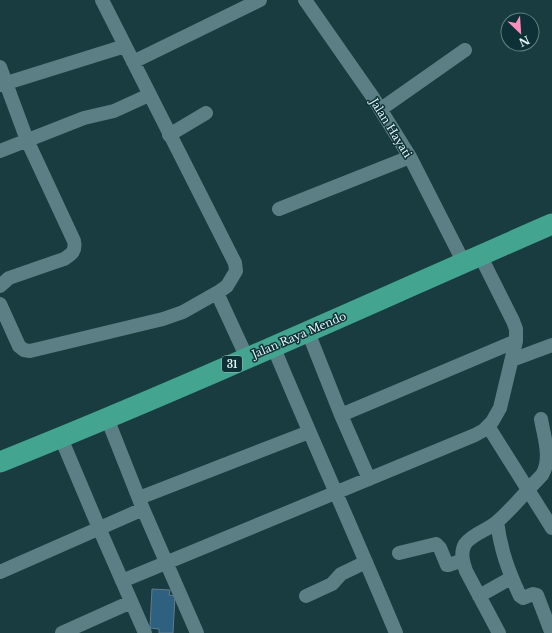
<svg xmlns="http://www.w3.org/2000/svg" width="552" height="633" viewBox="0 0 552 633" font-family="'Libre Baskerville',serif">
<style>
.building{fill:#2d617f;stroke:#617c8e}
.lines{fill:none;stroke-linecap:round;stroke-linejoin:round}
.minor{stroke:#5b7f84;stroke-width:14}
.highway{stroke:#43a490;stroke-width:21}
.labels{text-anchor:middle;stroke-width:3;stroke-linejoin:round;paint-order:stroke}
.shield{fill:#0d3136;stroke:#a1babd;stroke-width:1}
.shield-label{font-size:10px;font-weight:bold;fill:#e1f5f7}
.street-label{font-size:11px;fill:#e1f5f7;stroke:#0d3136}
</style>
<rect width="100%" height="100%" fill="#183c40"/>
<path class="building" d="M152,589L170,590L169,595L175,596L173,633H159V629L150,628Z"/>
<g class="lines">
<path class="minor" d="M305,0L372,96L410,157L464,263
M133,62L260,0
M0,67L27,140L74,241C76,251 72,254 64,259L9,278L0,286
M0,85L125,46
M381,109L465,50
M169,135L206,113
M0,151L84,118L114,111L149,95
M279,209L410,157
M217,293L247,358
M0,304L19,346L24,350L30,351L163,319L183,312L220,291L227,286L236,271L235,263L102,0
M308,332L341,415L369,479
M273,346C313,442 356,537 396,633
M512,360L552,345
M341,415L516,341
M107,418L143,509L197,633
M488,426L552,528
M61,438L99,528L145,633
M139,498L309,432
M497,522C501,551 508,570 520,596L523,598L533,594L537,595L550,629
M399,553L436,544L440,548L447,565H449L463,560
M0,572L143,509
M122,581L475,435L484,430L492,422L500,408L516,341V329L513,321L480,255
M306,596L332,584L341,574L366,562
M479,596L511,578
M62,633L131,602
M499,633L466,571C463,562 460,553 465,544C473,533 489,530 498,521C514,507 527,490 542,475C552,459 544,437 541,419"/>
<path class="highway" d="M0,462C186,388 368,304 552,224"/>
</g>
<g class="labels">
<rect class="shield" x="222" y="356" width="20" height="16" rx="3"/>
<g class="shield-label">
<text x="232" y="368">31</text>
</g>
<g class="street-label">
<text transform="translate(391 128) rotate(58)" y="4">Jalan Hayati</text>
<text transform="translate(299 335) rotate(-23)" y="4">Jalan Raya Mendo</text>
</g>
</g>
<g transform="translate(520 32) rotate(155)"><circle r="19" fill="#0d3136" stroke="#627f83"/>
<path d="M0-3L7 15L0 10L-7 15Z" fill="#fe8ebd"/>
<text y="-6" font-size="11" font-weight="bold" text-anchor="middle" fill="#e1f5f7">N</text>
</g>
</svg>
